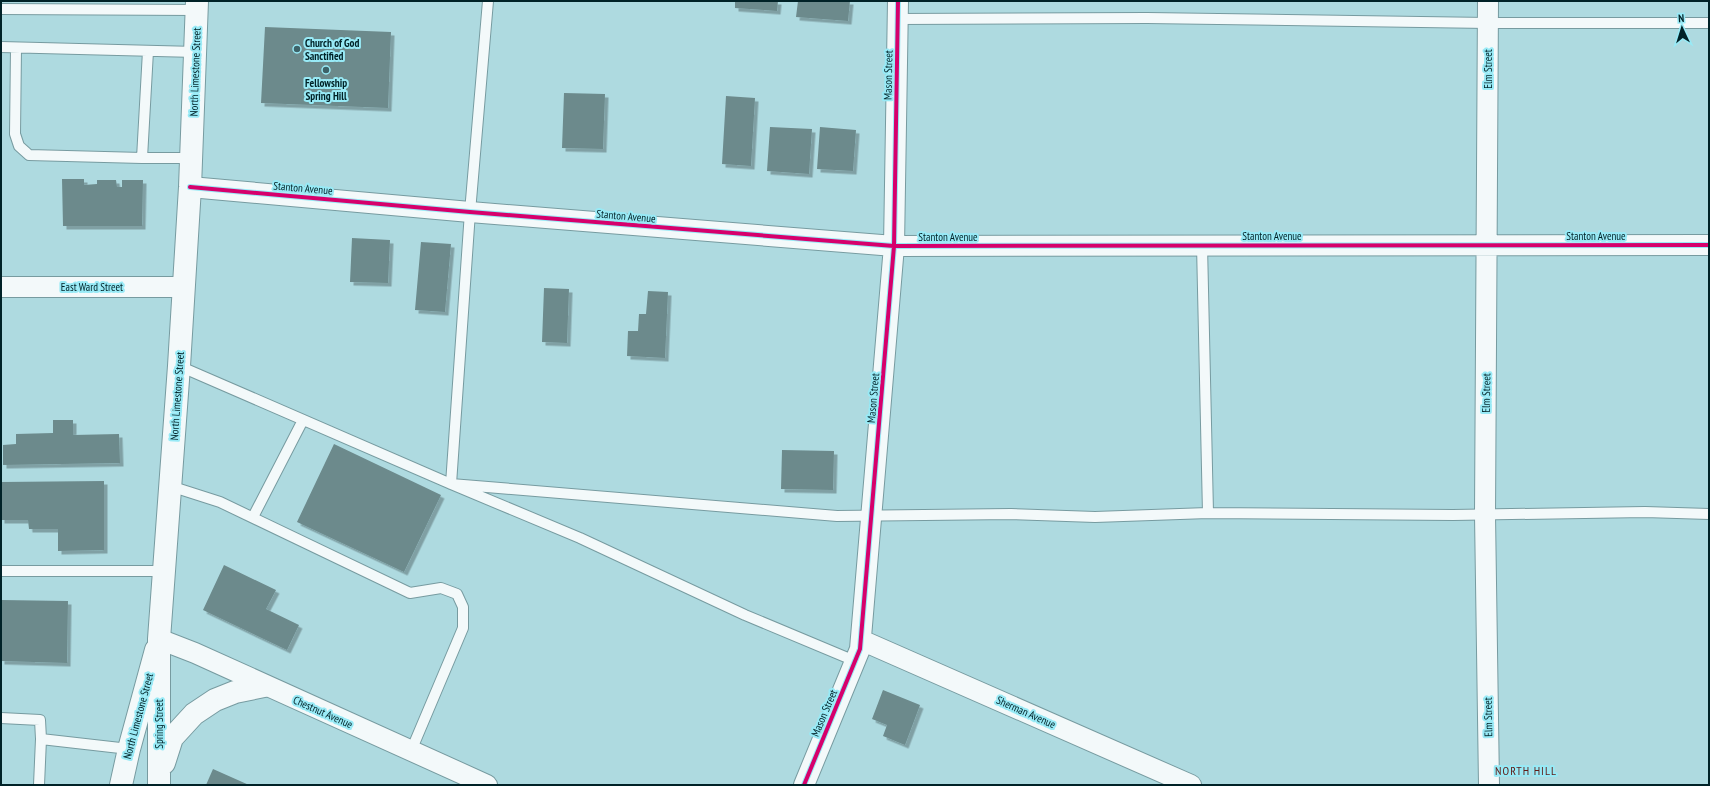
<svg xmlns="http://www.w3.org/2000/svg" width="1710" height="786" viewBox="0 0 1710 786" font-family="'PT Sans Narrow',sans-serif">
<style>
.building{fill:#6c8a8c;filter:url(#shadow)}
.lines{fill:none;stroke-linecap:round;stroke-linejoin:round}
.service-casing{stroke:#779ba0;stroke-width:12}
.minor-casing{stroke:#779ba0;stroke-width:22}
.secondary-casing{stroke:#779ba0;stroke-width:24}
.primary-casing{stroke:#779ba0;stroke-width:24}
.service{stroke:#f3f9fa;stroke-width:10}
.minor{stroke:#f3f9fa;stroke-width:20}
.secondary{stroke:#f3f9fa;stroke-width:22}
.primary{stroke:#f3f9fa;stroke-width:22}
.cycleway-casing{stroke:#98eaf6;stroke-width:6}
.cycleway{stroke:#d6006c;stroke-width:4}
.poi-dot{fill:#3d6268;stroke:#98eaf6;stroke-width:1.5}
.labels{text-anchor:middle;stroke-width:4;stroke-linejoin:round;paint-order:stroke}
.poi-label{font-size:11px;font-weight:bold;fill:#002227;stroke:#98eaf6;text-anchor:start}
.street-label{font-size:11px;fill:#002227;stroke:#98eaf6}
.neighbourhood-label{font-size:12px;letter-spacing:1px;fill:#5f1b16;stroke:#98eaf6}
</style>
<defs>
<filter id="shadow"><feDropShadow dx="3.5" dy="3.5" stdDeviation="0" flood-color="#0004"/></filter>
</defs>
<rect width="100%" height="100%" fill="#aedae0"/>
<path class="building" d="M735,1H778L777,11L735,8Z
M798,1H850L848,21L796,17Z
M265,27L391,32L388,108L261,103Z
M564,93L605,94L603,149L562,148Z
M726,96L755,98L751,166L722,164Z
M770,127L812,129L809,174L767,171Z
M820,127L856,130L853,171L817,169Z
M62,179H84V185L97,184V180H116L117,187H122V180H143L142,226H63Z
M352,238L390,240L388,283L350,282Z
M421,242L451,244L445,312L415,310Z
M544,288L569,289L567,343L542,342Z
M648,291L668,292L665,358L627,356L628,331H638L639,314H646Z
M53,420H73V435L119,434L120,463L3,465V445L16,444V434L53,433Z
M334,444L441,495L404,572L297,522Z
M782,450L834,451L833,490L781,489Z
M104,481V550L58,551V529H29L28,520H1V482Z
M224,565L276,590L266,609L299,625L287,650L203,610Z
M1,600L68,601L67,663L1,661Z
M883,690L920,705L905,745L883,736L887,725L872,719Z
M213,769L249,785H206Z"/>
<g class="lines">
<g class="service-casing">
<path id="service" d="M488,1L470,212L451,484L837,516L1011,514L1095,517L1208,513L1453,515L1645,512L1709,514
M1,9L197,10
M898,19L1147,18L1488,23H1709
M1,47L196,52
M16,48L15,134L19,146L29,155L142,158H191
M142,158L148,51
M1202,245L1208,513
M179,366L451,484L580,538L745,615L855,661
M170,486L220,502L410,593L441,588L457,594L463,607V628L411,751
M253,517L303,420
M1,571H164
M1,718L40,720L41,739
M39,785L41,739L129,749"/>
</g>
<g class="minor-casing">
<path id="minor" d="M1488,1L1485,515L1489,785
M190,187L470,212L894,246L1709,245
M1,287H184
M159,639L195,653L487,785
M861,640L1191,785
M804,785L860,649L894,246L898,1"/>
</g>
<g class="secondary-casing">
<path id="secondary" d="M121,785L129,749L156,650"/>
</g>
<g class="primary-casing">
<path id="primary" d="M164,763L172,738L194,714L215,700L235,692L264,686
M159,785V639L179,366L190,187L197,1"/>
</g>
<use href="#service" class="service"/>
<use href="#minor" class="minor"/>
<use href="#secondary" class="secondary"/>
<use href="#primary" class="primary"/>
<g class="cycleway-casing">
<path id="cycleway" d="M190,187L470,212L894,246L1709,245
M804,785L860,649L894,246L898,1"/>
</g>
<use href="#cycleway" class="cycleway"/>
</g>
<g class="poi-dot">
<circle cx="297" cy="49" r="4"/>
<circle cx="326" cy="70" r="4"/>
</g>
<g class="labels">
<g class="poi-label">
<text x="305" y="47">Church of God<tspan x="305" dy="13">Sanctified</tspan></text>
<text x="326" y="87" text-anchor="middle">Fellowship<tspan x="326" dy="13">Spring Hill</tspan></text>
</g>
<g class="street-label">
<text transform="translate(1488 69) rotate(-90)" y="4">Elm Street</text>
<text transform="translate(195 72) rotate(-88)" y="4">North Limestone Street</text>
<text transform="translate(888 75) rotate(-89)" y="4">Mason Street</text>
<text transform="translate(303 188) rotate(5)" y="4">Stanton Avenue</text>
<text transform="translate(626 216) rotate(5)" y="4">Stanton Avenue</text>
<text x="1272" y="240">Stanton Avenue</text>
<text x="1596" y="240">Stanton Avenue</text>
<text x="948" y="241">Stanton Avenue</text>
<text x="92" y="291">East Ward Street</text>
<text transform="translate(1486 393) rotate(-89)" y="4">Elm Street</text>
<text transform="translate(177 396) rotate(-86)" y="4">North Limestone Street</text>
<text transform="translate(873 398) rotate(-85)" y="4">Mason Street</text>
<text transform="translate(323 712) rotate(24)" y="4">Chestnut Avenue</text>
<text transform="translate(1026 712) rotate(24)" y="4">Sherman Avenue</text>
<text transform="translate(824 713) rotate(-67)" y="4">Mason Street</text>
<text transform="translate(138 716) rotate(-75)" y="4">North Limestone Street</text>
<text transform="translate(1488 717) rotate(-91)" y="4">Elm Street</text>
<text transform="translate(159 724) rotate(-90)" y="4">Spring Street</text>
</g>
<g class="neighbourhood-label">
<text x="1526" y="775">NORTH HILL</text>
</g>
</g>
<rect width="1710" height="786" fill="none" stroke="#002227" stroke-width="4"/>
<g transform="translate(1682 28) rotate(356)" stroke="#98eaf6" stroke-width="3" paint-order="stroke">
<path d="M0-3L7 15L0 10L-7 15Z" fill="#002227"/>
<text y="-6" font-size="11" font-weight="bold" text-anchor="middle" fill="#002227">N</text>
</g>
</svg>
